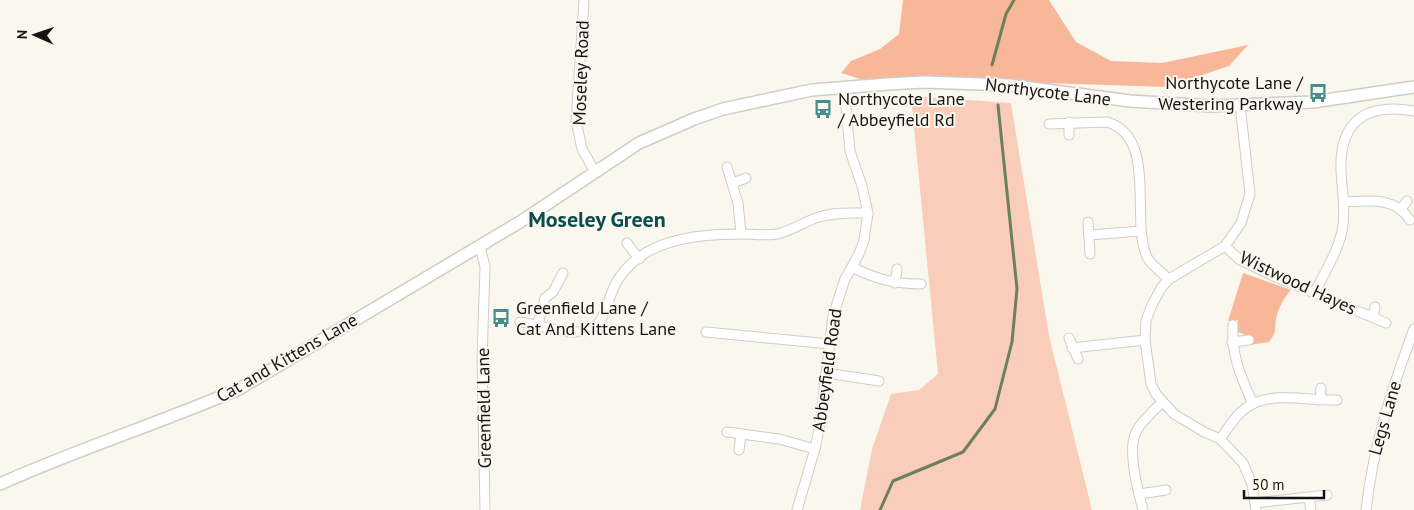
<svg xmlns="http://www.w3.org/2000/svg" width="1414" height="510" font-family="'PT Sans',sans-serif">
	<style>
		.green { fill: #facdba }
		.forest { fill: #f9b799 }
		.lines { fill: none; stroke-linecap: round; stroke-linejoin: round }
		.stream { stroke: #6b8158; stroke-width: 3 }
		.minor-casing { stroke: #d0cdc6; stroke-width: 11 }
		.tertiary-casing { stroke: #d0cdc6; stroke-width: 14 }
		.minor { stroke: #fff; stroke-width: 9 }
		.tertiary { stroke: #fff; stroke-width: 11 }
		.labels { text-anchor: middle; stroke-width: 4; stroke-linejoin: round; paint-order: stroke }
		.street-label { font-size: 18px; fill: #161513; stroke: #faf7ef }
		.poi-label { font-size: 18px; fill: #161513; stroke: #faf7ef; text-anchor: start }
		.district-label { font-size: 22px; font-weight: bold; fill: #0b4c4d; stroke: #faf7ef }
	</style>
	<rect width="100%" height="100%" fill="#faf7ef"/>
	<!-- green -->
	<polygon class="green" points="911,96 1011,103 1049,336 1092,510 860,510 872,449 891,394 919,390 938,374"/>
	<!-- forest -->
	<g class="forest">
		<polygon points="903,0 1049,0 1076,42 1111,61 1162,63 1248,45 1229,66 1166,87 1047,83 965,77 910,77 873,83 841,73 851,61 880,49 899,34"/>
		<path d="M1243 273 1291 290C1284 298 1280 305 1277 315 1273 329 1279 329 1269 342L1249 345 1248 336 1238 332V320L1228 321Z"/>
	</g>
	<g class="lines">
		<!-- stream -->
		<g class="stream">
			<polyline points="992,65 1006,14 1014,0"/>
			<polyline points="880,510 893,481 963,452 995,409 1012,342 1017,289 998,105"/>
		</g>
		<!-- minor casing -->
		<g class="minor-casing">
			<g id="minor">
				<polyline points="584,0 576,121 582,149 595,172"/>
				<polyline points="1240,105 1250,194 1241,223 1225,246 1169,279 1161,288 1151,307 1146,321 1145,340 1151,384 1156,394 1174,414 1204,432 1220,439 1243,463 1252,484 1256,510"/>
				<polyline points="1069,122 1069,135"/>
				<path d="M1049 124 1107 122C1158 137 1130 219 1147 257 1151 265 1162 273 1169 279"/>
				<polyline points="727,167 738,203 741,234"/>
				<polyline points="733,183 746,178"/>
				<path d="M1344 202C1369 201 1394 196 1410 220"/>
				<polyline points="1401,209 1407,201"/>
				<polyline points="1088,222 1090,254"/>
				<polyline points="1089,235 1141,231"/>
				<polyline points="627,243 639,259"/>
				<polyline points="480,246 485,267 482,359 485,510"/>
				<polyline points="1225,246 1240,260 1276,277 1386,323"/>
				<path d="M852 267C875 279 895 284 921 284"/>
				<polyline points="895,283 897,269"/>
				<path d="M1315 292C1325 271 1340 249 1343 225 1346 203 1340 182 1341 160 1344 115 1373 104 1414 111"/>
				<polyline points="1373,317 1375,307"/>
				<path d="M520 322C537 324 554 331 572 332 611 333 603 301 619 278 626 268 637 258 647 252 675 236 712 234 743 234 754 234 766 236 777 234 792 231 805 221 819 217 835 212 852 213 868 213"/>
				<polyline points="538,324 545,298 553,292 563,273"/>
				<path d="M1233 325C1231 355 1241 377 1253 404"/>
				<polyline points="706,332 830,344"/>
				<polyline points="1069,338 1078,359"/>
				<polyline points="1232,342 1249,340"/>
				<polyline points="1072,348 1145,340"/>
				<polyline points="826,373 879,381"/>
				<polyline points="1320,400 1321,388"/>
				<polyline points="727,432 779,439 815,449"/>
				<path d="M1220 439C1229 427 1238 411 1252 404 1277 392 1310 401 1337 400"/>
				<polyline points="739,450 741,434"/>
				<polyline points="1139,494 1166,490"/>
				<polyline points="1309,498 1311,510"/>
				<polyline points="1255,503 1327,495"/>
				<polyline points="797,510 815,449 820,424 833,316 845,279 859,254 864,240 868,213 862,186 850,151 844,87"/>
				<path d="M1143 510C1138 491 1127 450 1136 432 1142 420 1153 412 1162 402"/>
				<path d="M1366 510C1373 447 1392 388 1414 329"/>
			</g>
		</g>
		<!-- tertiary casing -->
		<g class="tertiary-casing">
			<path id="tertiary" d="M0 484C78 449 160 423 239 389L520 222 639 143 694 119 723 109 812 90 888 84 924 82 1009 85 1130 101 1211 106 1313 102 1414 87"/>
		</g>
		<!-- minor -->
		<use href="#minor" class="minor"/>
		<!-- tertiary -->
		<use href="#tertiary" class="tertiary"/>
	</g>
	<!-- icons -->
	<defs>
		<g id="bus-bare" transform="scale(1.5)"><path d="M-5-6H5V4H4V6H2V4H-2V6H-4V4H-5ZM-3.5-4V0h7V-4ZM-3.5 1.2v1.5H-2V1.2ZM2 1.2v1.5H3.5V1.2Z" fill="#458d8e" stroke="#faf7ef" stroke-width="2.5" paint-order="stroke"/></g>
	</defs>
	<g fill-rule="evenodd">
		<use href="#bus-bare" x="1318" y="93"/>
		<use href="#bus-bare" x="823" y="109"/>
		<use href="#bus-bare" x="501" y="318"/>
	</g>
	<g class="labels">
		<!-- street labels -->
		<g class="street-label">
			<text transform="translate(581 73) rotate(-88)" y="6">Moseley Road</text>
			<text transform="translate(1048 92) rotate(7)" y="6">Northycote Lane</text>
			<text transform="translate(1298 283) rotate(25)" y="6">Wistwood Hayes</text>
			<text transform="translate(287 358) rotate(-30)" y="6">Cat and Kittens Lane</text>
			<text transform="translate(827 370) rotate(-82)" y="6">Abbeyfield Road</text>
			<text transform="translate(484 408) rotate(-91)" y="6">Greenfield Lane</text>
			<text transform="translate(1385 418) rotate(-74)" y="6">Legs Lane</text>
		</g>
		<!-- poi labels -->
		<g class="poi-label">
			<text x="1303" y="89" text-anchor="end">Northycote Lane /<tspan x="1303" dy="21">Westering Parkway</tspan></text>
			<text x="838" y="105">Northycote Lane<tspan x="838" dy="21">/ Abbeyfield Rd</tspan></text>
			<text x="516" y="314">Greenfield Lane /<tspan x="516" dy="21">Cat And Kittens Lane</tspan></text>
		</g>
		<!-- district labels -->
		<g class="district-label">
			<text x="597" y="227">Moseley Green</text>
		</g>
	</g>
	<!-- north arrow -->
	<g transform="translate(35 35) rotate(272)" stroke="#faf7ef" stroke-width="4" paint-order="stroke">
	<path d="M0-4L9 19L0 12L-9 19Z" fill="#161513"/>
	<text y="-8" font-size="14" font-weight="bold" text-anchor="middle" fill="#161513">N</text>
	</g>
	<!-- scale -->
	<path d="M1244 490v8h80v-8" fill="none" stroke="#161513" stroke-width="2.5"/>
	<text x="1252" y="490" font-size="15" fill="#161513" stroke="#faf7ef" stroke-width="4" paint-order="stroke">50 m</text>
</svg>
